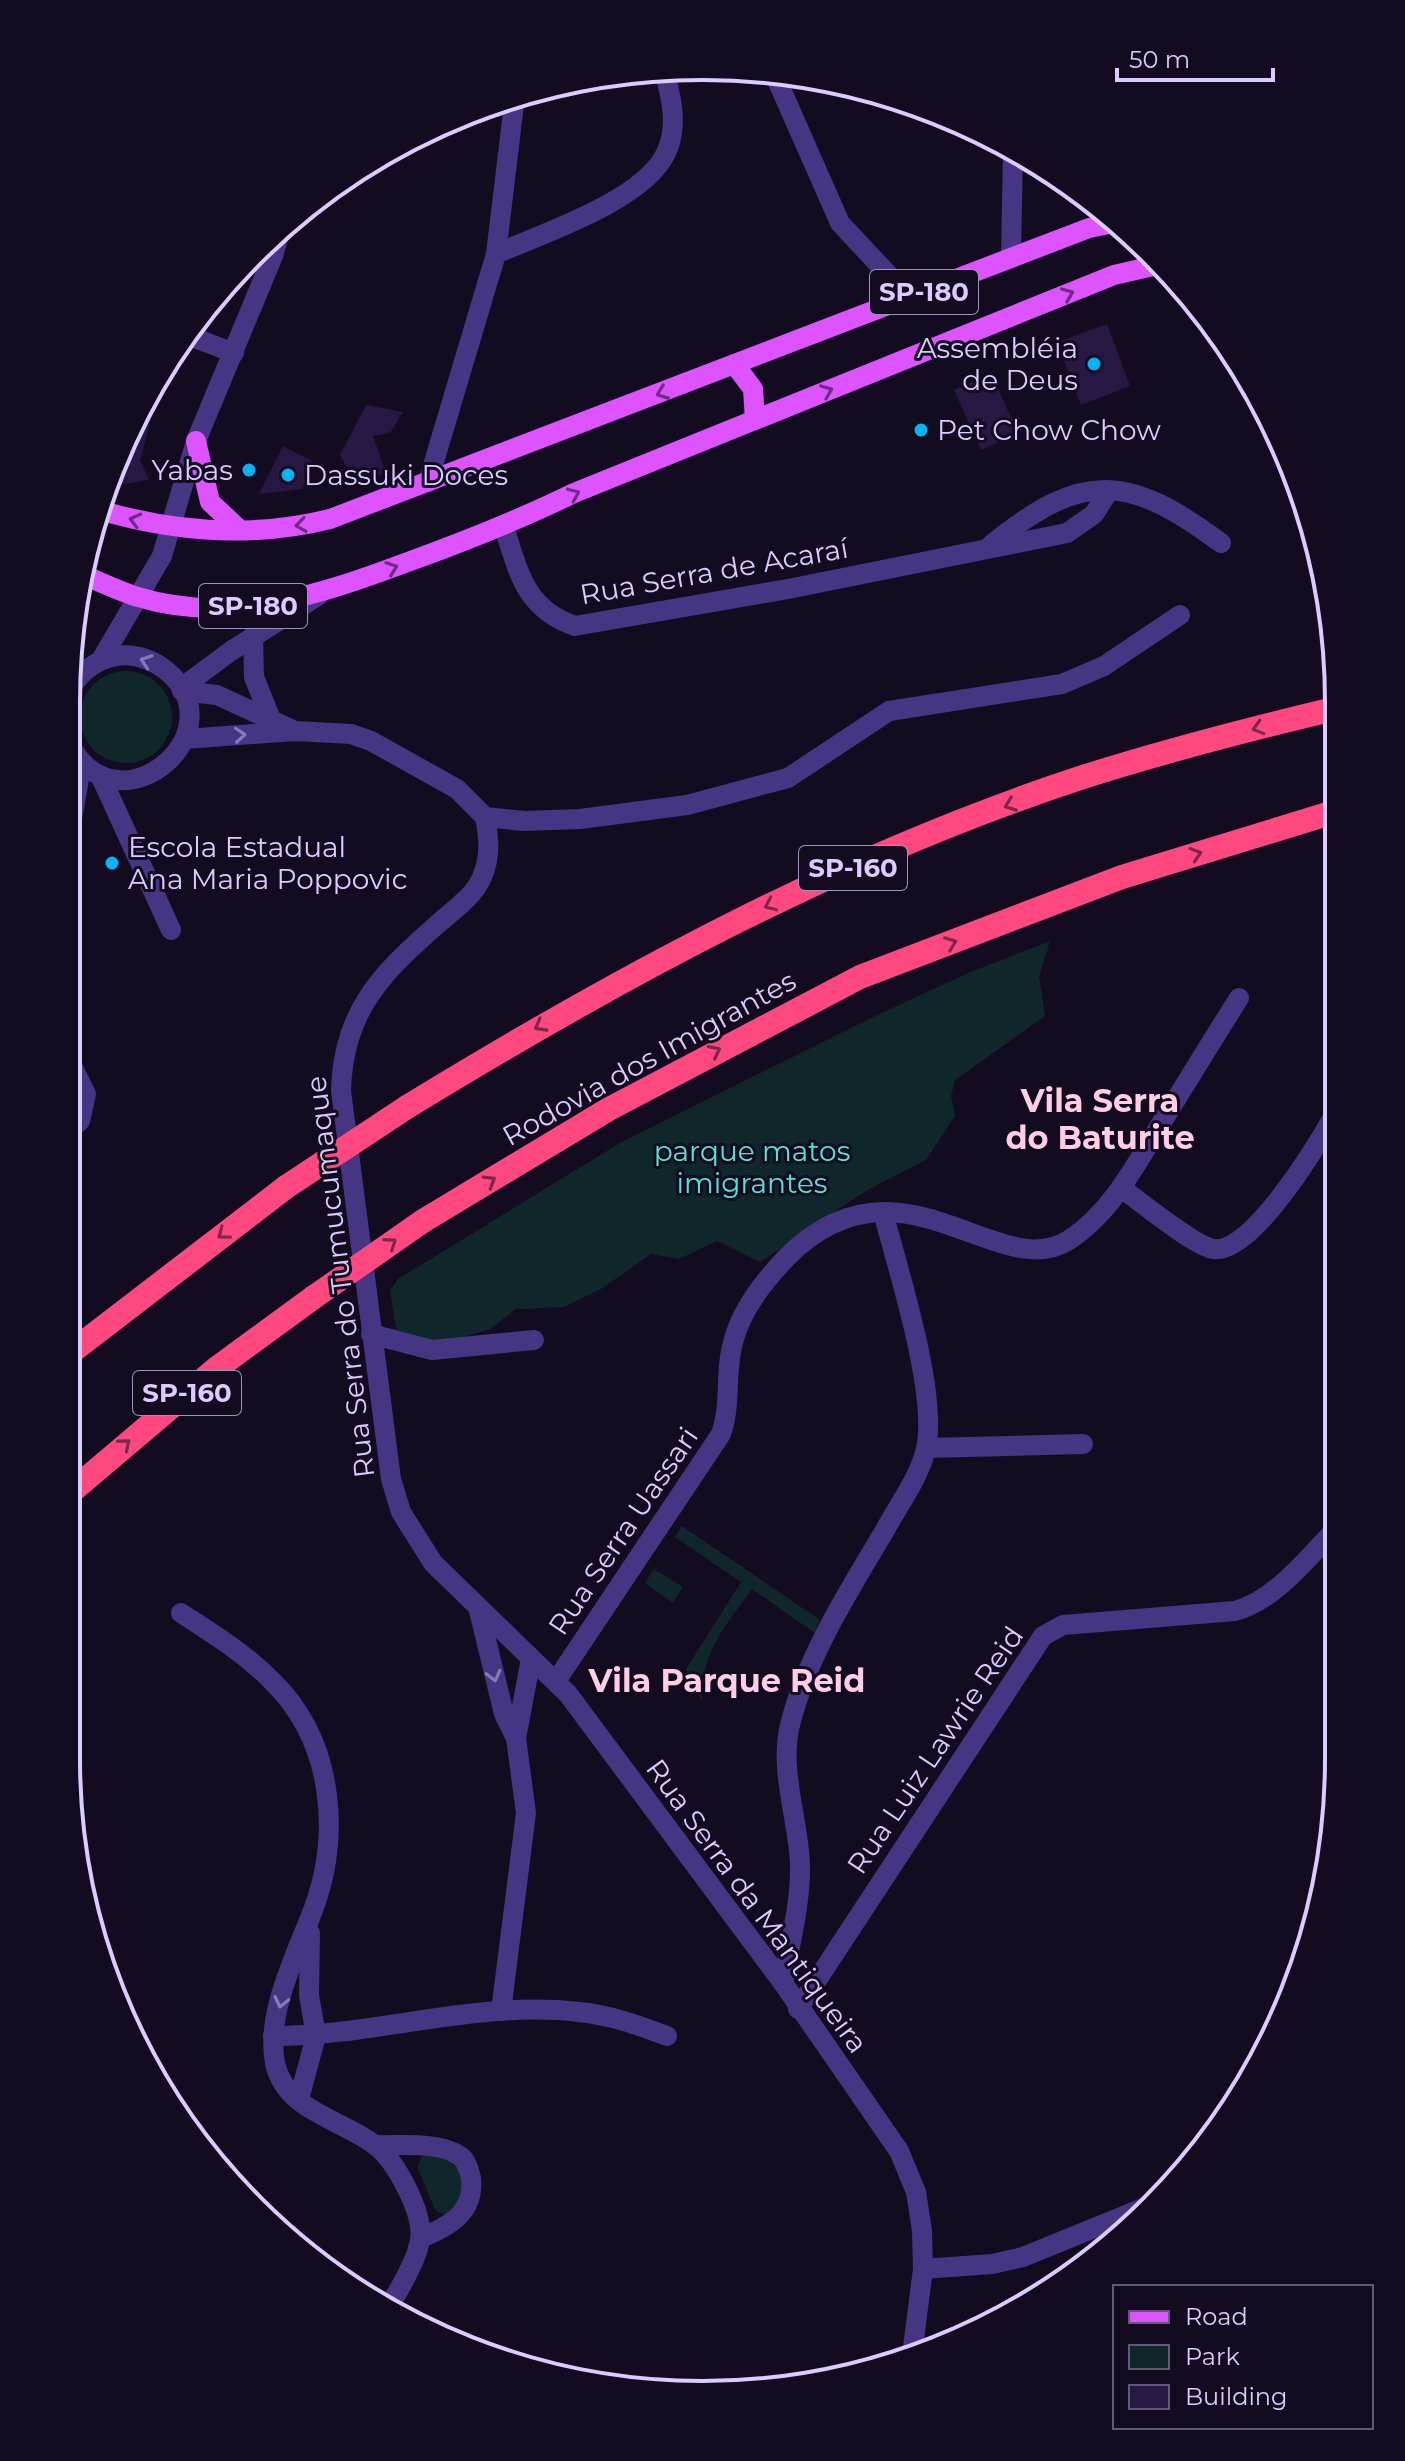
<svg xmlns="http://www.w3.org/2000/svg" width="1405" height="2461" font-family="Montserrat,sans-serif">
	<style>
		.green { fill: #0f272b }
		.building { fill: #271743 }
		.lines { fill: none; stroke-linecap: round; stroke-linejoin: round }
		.minor { stroke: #453582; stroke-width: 20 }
		.major { stroke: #dc53ff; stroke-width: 20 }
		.highway { stroke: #ff4780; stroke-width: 24 }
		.highway-bridge { stroke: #ff4780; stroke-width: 24 }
		.oneway { stroke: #6d2c85 }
		.oneway2 { stroke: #8879ba }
		.oneway3 { stroke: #7d274c }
		.poi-dot { fill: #00b5f7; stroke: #130c21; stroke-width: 3 }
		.labels { text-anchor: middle; stroke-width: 6; stroke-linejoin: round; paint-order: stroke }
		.shield { fill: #130c21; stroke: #9f92bc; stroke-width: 2 }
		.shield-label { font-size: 26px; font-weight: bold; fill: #dbccff }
		.poi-label { font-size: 28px; fill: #dbccff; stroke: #130c21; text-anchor: start }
		.street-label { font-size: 28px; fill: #dbccff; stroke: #130c21 }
		.park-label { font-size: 28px; fill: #54e3d8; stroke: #130c21 }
		.quarter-label { font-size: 32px; font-weight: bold; fill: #ffcee5; stroke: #130c21 }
		.rim { fill: none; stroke: #dbccff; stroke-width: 4 }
	</style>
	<rect width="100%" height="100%" fill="#130c21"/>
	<!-- green -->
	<g class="green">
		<circle cx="126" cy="717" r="46"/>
		<polygon points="1050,941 1039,977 1045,1016 955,1080 951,1096 955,1116 926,1160 864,1192 760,1262 717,1241 679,1259 651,1254 601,1289 564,1307 516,1309 490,1329 463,1337 425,1344 396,1329 390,1290 398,1279 620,1143 869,1019 968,973"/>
		<path d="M682 1526 820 1620 815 1633 752 1589C725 1626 700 1654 702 1701L686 1669 741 1582 675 1537Z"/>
		<polygon points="654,1569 683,1587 673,1603 645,1583"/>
		<polygon points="423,2154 456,2162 467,2182 450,2217 436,2211 417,2167"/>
	</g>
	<!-- building -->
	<g class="building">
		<polygon points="1107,324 1130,386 1081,405 1057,342"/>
		<polygon points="991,373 1018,433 981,450 954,390"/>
		<polygon points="146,398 156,401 140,460 149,480 109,486"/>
		<polygon points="366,405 403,412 390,433 373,436 386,473 356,485 340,455"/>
		<polygon points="283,446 314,462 302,489 259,494"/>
	</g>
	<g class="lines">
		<!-- minor -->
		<g class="minor">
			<polyline points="773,71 840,223 910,298"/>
			<path d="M496 254C543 233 643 201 666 153 679 126 671 95 663 67"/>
			<polyline points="1011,258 1013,148"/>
			<polyline points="187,335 234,353"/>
			<polyline points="428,482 496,254 515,96"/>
			<path d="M504 527C519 573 525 609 575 626L788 589 1067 533 1094 514 1109 491"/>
			<path d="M991 545C1083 470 1128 474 1221 543"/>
			<polyline points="253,636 254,677 270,717"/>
			<polyline points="101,660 162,556 196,441 273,256 280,231"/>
			<polyline points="181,688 231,651 319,595"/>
			<polyline points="182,691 217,695 295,731"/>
			<path d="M67 739C113 839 240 734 168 672 154 660 135 653 117 656 94 660 75 675 67 697"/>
			<polyline points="185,739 295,731 351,734 371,741 457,789 485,817 524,821 580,819 687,805 788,778 889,711 1062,684 1104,666 1180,615"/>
			<polyline points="100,775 171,930"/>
			<path d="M485 817C489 838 491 856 482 877 475 895 454 910 440 922 382 973 343 1010 341 1091L391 1479 401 1512 433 1563 568 1694 783 1983 899 2151 916 2192 922 2231 923 2269 912 2355"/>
			<polyline points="67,846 82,763"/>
			<polyline points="67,1131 80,1121 86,1094 67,1056"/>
			<path d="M1121 1188C1140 1201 1195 1247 1214 1249 1252 1254 1318 1144 1335 1114"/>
			<polyline points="371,1334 432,1350 534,1340"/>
			<polyline points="926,1448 1083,1444"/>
			<polyline points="479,1611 504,1714 516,1738 526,1813 501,2011"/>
			<path d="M181 1613C213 1634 246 1654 273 1682 335 1743 342 1840 310 1918 293 1961 266 2016 275 2063 285 2111 341 2119 375 2145 396 2161 424 2213 420 2240 416 2262 401 2287 389 2306"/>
			<path d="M556 1681 721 1434C732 1403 724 1370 734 1339 742 1309 765 1280 786 1258 900 1143 998 1286 1069 1240 1111 1213 1137 1163 1162 1122 1188 1080 1213 1039 1239 998"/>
			<polyline points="516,1738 531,1659"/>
			<polyline points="93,1924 108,1978"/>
			<path d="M783 1983C790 1943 801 1903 800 1863 798 1818 779 1770 790 1725 807 1655 849 1591 885 1530 899 1504 919 1478 926 1449 938 1393 898 1270 883 1212"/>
			<path d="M798 2009 1043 1636 1063 1625 1235 1611C1277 1599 1307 1558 1337 1528"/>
			<path d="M273 2036C375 2036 477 2000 579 2012 610 2015 638 2025 667 2036"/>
			<polyline points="299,2099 316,2036 309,1995 310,1933"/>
			<path d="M375 2145C399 2146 440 2141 460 2156 467 2161 469 2170 471 2178 475 2213 448 2227 421 2238"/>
			<polyline points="923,2269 992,2264 1023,2257 1148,2206"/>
		</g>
		<!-- major -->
		<g class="major">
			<polyline points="735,365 753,389 755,420"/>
			<polyline points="196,441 210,502 240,530"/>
			<path d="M99 510C174 532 254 538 330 519L1089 228 1114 223"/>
			<path d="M82 574C100 582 119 591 138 597 230 625 319 595 405 563 463 542 519 520 574 493L1114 275 1162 264"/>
		</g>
		<!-- highway -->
		<g class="highway">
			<path d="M407 1107C621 976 844 855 1083 777 1165 751 1250 729 1334 709"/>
			<polyline points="423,1221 609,1109 860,977 1122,877 1334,812"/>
			<polyline points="66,1356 286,1187"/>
			<polyline points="66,1496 217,1368 314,1297"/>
		</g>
		<!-- highway-bridge -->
		<g class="highway-bridge">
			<polyline points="286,1187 407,1107"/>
			<polyline points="314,1297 423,1221"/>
		</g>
	</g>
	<!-- one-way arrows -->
	<defs><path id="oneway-chevron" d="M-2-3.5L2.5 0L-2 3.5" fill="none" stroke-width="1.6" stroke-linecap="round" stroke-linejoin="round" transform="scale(2)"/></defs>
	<g class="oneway">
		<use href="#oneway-chevron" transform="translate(1068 294) rotate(-22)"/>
		<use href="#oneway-chevron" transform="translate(827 391) rotate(-22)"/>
		<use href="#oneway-chevron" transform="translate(662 393) rotate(159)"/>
		<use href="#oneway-chevron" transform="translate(574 494) rotate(-24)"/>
		<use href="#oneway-chevron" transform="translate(135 520) rotate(-165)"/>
		<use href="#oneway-chevron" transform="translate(301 525) rotate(172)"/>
		<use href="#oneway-chevron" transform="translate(392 568) rotate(-20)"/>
	</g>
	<g class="oneway2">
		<use href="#oneway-chevron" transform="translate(146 661) rotate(-161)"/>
		<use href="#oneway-chevron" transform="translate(240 735) rotate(-4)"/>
		<use href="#oneway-chevron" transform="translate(494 1676) rotate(76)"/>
		<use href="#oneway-chevron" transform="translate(281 2002) rotate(103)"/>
	</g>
	<g class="oneway3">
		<use href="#oneway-chevron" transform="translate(1258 728) rotate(164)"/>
		<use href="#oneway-chevron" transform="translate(1010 805) rotate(159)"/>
		<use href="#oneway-chevron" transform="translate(1196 854) rotate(-18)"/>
		<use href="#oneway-chevron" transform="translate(770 905) rotate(156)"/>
		<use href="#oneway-chevron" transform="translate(951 943) rotate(-21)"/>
		<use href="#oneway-chevron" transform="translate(540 1026) rotate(151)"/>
		<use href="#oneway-chevron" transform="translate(715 1051) rotate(-27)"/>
		<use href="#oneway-chevron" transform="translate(490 1181) rotate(-31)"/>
		<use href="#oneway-chevron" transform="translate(223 1234) rotate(143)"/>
		<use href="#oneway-chevron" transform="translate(391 1243) rotate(-35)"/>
		<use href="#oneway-chevron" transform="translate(125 1444) rotate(-40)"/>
	</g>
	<!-- markers -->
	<g class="poi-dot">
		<circle cx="1094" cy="364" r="8"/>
		<circle cx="921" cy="430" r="8"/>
		<circle cx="249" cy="470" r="8"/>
		<circle cx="288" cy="475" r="8"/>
		<circle cx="112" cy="863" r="8"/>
	</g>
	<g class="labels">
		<!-- shield labels -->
		<g class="shield">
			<rect x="870" y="270" width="108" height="44" rx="6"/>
			<rect x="199" y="584" width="108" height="44" rx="6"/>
			<rect x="799" y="846" width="108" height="44" rx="6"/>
			<rect x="133" y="1371" width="108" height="44" rx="6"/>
		</g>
		<g class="shield-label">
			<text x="924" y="301">SP-180</text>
			<text x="253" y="615">SP-180</text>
			<text x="853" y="877">SP-160</text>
			<text x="187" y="1402">SP-160</text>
		</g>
		<!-- poi labels -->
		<g class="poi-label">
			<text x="1078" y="358" text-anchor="end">Assembléia<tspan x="1078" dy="32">de Deus</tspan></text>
			<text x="937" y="440">Pet Chow Chow</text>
			<text x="233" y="480" text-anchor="end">Yabas</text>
			<text x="304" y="485">Dassuki Doces</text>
			<text x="128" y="857">Escola Estadual<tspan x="128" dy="32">Ana Maria Poppovic</tspan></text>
		</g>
		<!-- street labels -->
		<g class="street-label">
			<text transform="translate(714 571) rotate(-10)" y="10">Rua Serra de Acaraí</text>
			<text transform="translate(649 1058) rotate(-29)" y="10">Rodovia dos Imigrantes</text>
			<text transform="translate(340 1277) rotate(-97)" y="10">Rua Serra do Tumucumaque</text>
			<text transform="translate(623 1531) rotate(-56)" y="10">Rua Serra Uassari</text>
			<text transform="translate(935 1750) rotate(-56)" y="10">Rua Luiz Lawrie Reid</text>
			<text transform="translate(757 1906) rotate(54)" y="10">Rua Serra da Mantiqueira</text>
		</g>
		<!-- park labels -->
		<g class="park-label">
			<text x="752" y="1161">parque matos<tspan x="752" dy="32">imigrantes</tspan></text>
		</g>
		<!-- quarter labels -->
		<g class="quarter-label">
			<text x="1100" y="1112">Vila Serra<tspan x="1100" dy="37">do Baturite</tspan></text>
			<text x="727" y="1692">Vila Parque Reid</text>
		</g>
	</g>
	<!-- crop -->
	<path d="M0 0H1405V2461H0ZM702 80H703A622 622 0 0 1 1325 702V1759A622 622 0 0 1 703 2381H702A622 622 0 0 1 80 1759V702A622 622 0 0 1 702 80Z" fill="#130c21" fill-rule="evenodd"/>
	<path class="rim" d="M702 80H703A622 622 0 0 1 1325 702V1759A622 622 0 0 1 703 2381H702A622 622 0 0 1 80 1759V702A622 622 0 0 1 702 80Z"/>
	<!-- legend -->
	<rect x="1113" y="2285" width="260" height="144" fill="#130c21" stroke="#63597a" stroke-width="2"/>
	<rect x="1129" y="2311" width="40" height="12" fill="#dc53ff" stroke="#63597a" stroke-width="2"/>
	<text x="1185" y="2325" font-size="24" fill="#dbccff">Road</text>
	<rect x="1129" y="2345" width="40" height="24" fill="#0f272b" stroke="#63597a" stroke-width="2"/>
	<text x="1185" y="2365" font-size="24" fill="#dbccff">Park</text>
	<rect x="1129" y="2385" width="40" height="24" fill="#271743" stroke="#63597a" stroke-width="2"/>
	<text x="1185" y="2405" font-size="24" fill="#dbccff">Building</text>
	<!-- scale -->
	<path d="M1117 68v12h156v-12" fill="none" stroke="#dbccff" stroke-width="4"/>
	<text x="1129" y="68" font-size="24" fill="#dbccff" stroke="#130c21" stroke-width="6" paint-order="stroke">50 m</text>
</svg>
